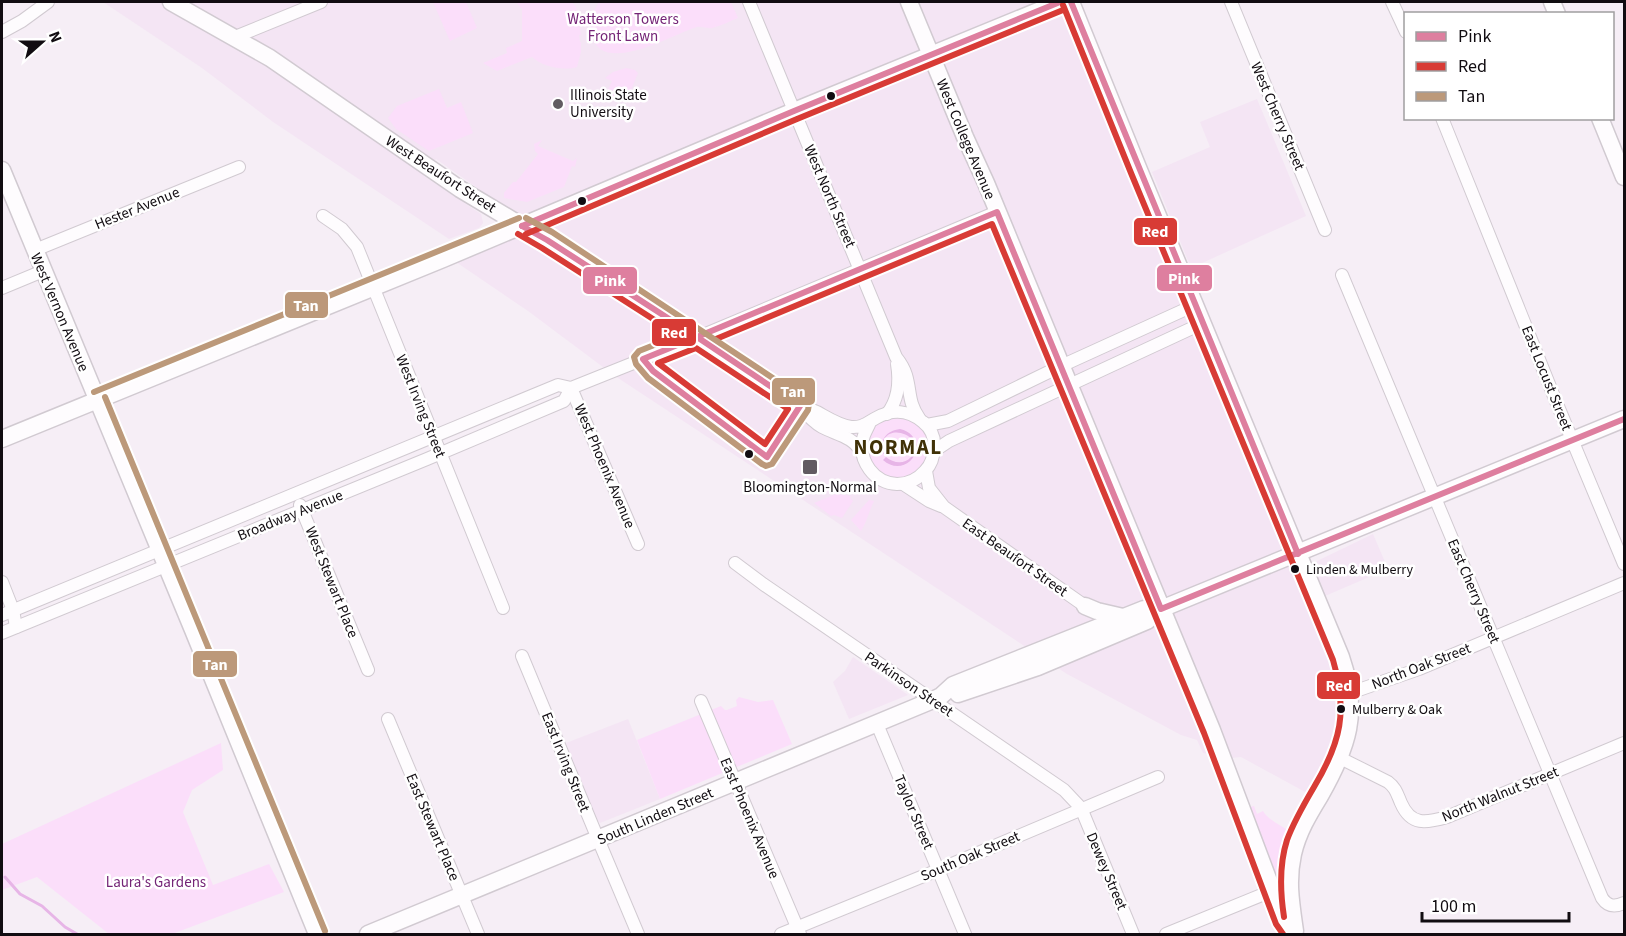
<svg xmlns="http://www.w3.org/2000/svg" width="1626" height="936" font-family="'Source Sans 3',sans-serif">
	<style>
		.built { fill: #f4e5f4 }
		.green { fill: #fbdefa }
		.water { fill: #e7b5e7 }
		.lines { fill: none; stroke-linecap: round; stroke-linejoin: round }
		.stream { stroke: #e7b5e7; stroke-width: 3 }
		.street-casing { stroke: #d1cad1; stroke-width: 14 }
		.secondary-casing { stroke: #d1cad1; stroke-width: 19 }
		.street { stroke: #fefcfe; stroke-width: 12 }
		.secondary { stroke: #fefcfe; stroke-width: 16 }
		.bus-1-casing { stroke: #fff; stroke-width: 10 }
		.bus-2-casing { stroke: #fff; stroke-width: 10 }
		.bus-3-casing { stroke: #fff; stroke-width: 10 }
		.bus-1 { stroke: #de7f9f; stroke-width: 6 }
		.bus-2 { stroke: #d83b35; stroke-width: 6 }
		.bus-3 { stroke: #bc997a; stroke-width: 6 }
		.bus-dot { fill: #110c11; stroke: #fff; stroke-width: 2 }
		.poi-dot { fill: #615b61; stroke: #fff; stroke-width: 2 }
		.labels { text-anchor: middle; stroke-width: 5; stroke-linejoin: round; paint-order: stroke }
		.bus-label { font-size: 14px; fill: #110c11; stroke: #fff; text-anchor: start }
		.park-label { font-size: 15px; fill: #742476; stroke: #fff }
		.poi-label { font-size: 15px; fill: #110c11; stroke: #fff; text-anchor: start }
		.street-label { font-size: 15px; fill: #110c11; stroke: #fff }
		.district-label { font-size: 21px; font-weight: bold; letter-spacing: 1.5px; fill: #403107; stroke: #fff }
		.line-badge { stroke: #fff; stroke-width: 2 }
		.badge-label { font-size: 16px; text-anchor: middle; font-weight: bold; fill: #fff }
	</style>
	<rect width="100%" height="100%" fill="#f6eef6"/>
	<!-- built -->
	<g class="built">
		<polygon points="103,2 1070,2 1062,5 1279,540 1295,572 1340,681 1339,719 1326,761 1307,793 1241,757 1231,758 1203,753 1197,740 1181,735 1067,674 615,376 528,311 453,260 536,229 436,159 424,176 481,214 483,223 479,228 449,239 273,122 202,68"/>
		<polygon points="1257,99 1306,216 1191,268 1152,172 1210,147 1200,122"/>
		<polygon points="1373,534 1388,569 1325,596 1315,574 1317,561"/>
		<polygon points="853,657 908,695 849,719 833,682 845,671"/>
		<polygon points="628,719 660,799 600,823 597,820 566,743"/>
	</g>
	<!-- green -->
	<g class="green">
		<polygon points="433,2 466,2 477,28 450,41"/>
		<path d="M516 2H572L576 7 581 35H579L580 42H581V52L577 67C563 71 543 67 532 57L497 71 483 63 507 53 506 48 522 41V9Z"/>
		<path d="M599 2H731L738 18C730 21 721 26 712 28 706 29 700 25 694 28 672 35 602 76 592 36 588 23 592 13 599 2Z"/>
		<polygon points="626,68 635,70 638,73 626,102 606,94 612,81 605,78 613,72"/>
		<polygon points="439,89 447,108 461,102 473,133 429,151 396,129 388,118 397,106"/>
		<polygon points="542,140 538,146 573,161 577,158 575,167 572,166 564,187 527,202 504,198 504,193 513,182 516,182 538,154 535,151 534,144"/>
		<circle cx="898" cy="447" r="31"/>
		<polygon points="836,494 851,496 850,498 853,501 842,518 834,515 831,516 814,503"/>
		<path d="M869 500 874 501C869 511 867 522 861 531L851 520Z"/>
		<polygon points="739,697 758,702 773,700 792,744 660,799 637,740 721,706 725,710 727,710 737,706 736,700"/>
		<polygon points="221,743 223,770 192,790 183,812 213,885 269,864 284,892 172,934 109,934 37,877 2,890 2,844"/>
		<path d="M1254 806 1257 814 1263 811C1269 821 1282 826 1293 833L1283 876 1279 884 1265 854 1250 807Z"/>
	</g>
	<!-- water -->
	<path class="water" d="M900 429C910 431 916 438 917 448 914 465 896 472 883 460L886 457C893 463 904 465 911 457 930 434 875 417 884 454H883C879 440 886 431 900 429Z"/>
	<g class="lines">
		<!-- stream -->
		<polyline class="stream" points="5,877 20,894 42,906 65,927 77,934"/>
		<!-- street casing -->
		<g class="street-casing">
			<g id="street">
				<path d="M749 2 896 357C900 362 904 368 906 375 911 392 908 402 919 418"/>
				<polyline points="1231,2 1325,230"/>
				<polyline points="1392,2 1406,32"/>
				<polyline points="2,32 22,21 48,2"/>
				<polyline points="235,37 321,2"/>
				<polyline points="1442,118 1555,399 1624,564"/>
				<polyline points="323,216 342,229 357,247 503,608"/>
				<path d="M522 226 547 240 800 406C806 408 812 410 817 412 828 418 838 425 851 427 862 428 867 423 876 418 892 409 909 410 923 422 930 427 935 437 934 446 934 456 932 464 925 471 918 479 908 484 897 484 874 483 858 461 863 439 864 433 868 428 870 422"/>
				<polyline points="35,250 239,167"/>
				<path d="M1342 275 1602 898C1608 907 1615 907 1624 903"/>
				<polyline points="2,288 43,271"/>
				<polyline points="571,388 638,544"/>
				<path d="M800 407C807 415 813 422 822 427 837 435 853 436 862 453"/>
				<path d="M887 414C899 399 900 382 897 364"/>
				<polyline points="927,425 948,421 1061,366 1195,305"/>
				<polyline points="934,451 949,441 1203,323"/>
				<polyline points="926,471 929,488 944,507 1085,606"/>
				<polyline points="903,484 929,501 941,506"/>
				<polyline points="300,505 368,670"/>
				<polyline points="735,563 763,584 1064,790 1081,808 1133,934"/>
				<polyline points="2,582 13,610 16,627"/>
				<polyline points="2,615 558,385 571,388 696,338 997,212"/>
				<polyline points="2,633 427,459 564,401 571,388"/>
				<polyline points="522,656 598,839 638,934"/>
				<polyline points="1350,693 1419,669 1624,583"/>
				<polyline points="701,701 800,934"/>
				<polyline points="388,719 478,934"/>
				<polyline points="877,724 965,934"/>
				<path d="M1340 758 1388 782C1396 788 1397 794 1401 803 1411 826 1426 823 1447 817L1624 743"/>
				<polyline points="781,934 926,875 1158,777"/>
				<polyline points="1166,934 1279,888"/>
			</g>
		</g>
		<!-- secondary casing -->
		<g class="secondary-casing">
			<g id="secondary">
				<polyline points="171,2 270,58 460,189 522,226"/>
				<polyline points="909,2 965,137 986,183 1212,730 1284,921 1294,934"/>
				<path d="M1071 2 1139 170 1341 657C1360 712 1348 747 1320 796 1309 814 1298 832 1293 854 1287 881 1291 903 1295 931"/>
				<polyline points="1552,2 1557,14"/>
				<polyline points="1600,118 1624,177"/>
				<polyline points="2,170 193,630 317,934"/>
				<polyline points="2,439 443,259 794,111 1060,2"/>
				<polyline points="1085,606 1097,611 1123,617"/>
				<polyline points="958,694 1038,667 1147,621 1161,609 1624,419"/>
				<polyline points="368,934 933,700 941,696 953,685 1144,609 1161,609"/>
			</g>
		</g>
		<!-- street -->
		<use href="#street" class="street"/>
		<!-- secondary -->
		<use href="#secondary" class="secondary"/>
		<!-- bus-1 casing -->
		<g class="bus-1-casing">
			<g id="bus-1">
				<polyline points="1071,2 1298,554"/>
				<polyline points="522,226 547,240 697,337"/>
				<polyline points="522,226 794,111 1060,2"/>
				<polygon points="697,337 800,406 767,457 653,371 643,359"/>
				<polyline points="697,337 997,212 1161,609 1624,419"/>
			</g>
		</g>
		<!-- bus-2 casing -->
		<g class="bus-2-casing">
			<g id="bus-2">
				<path d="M1063 5 1131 173 1333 660C1348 711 1341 742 1314 787 1304 804 1294 821 1287 840 1279 865 1280 891 1284 917"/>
				<polyline points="518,234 542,248 678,335"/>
				<polyline points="526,234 797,119 1063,10"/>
				<polyline points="716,339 992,224 1204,733 1276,924 1283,934"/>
				<polygon points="696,348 788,409 765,444 658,363"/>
			</g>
		</g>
		<!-- bus-3 casing -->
		<g class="bus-3-casing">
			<g id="bus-3">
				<polyline points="526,218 552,232 806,400 809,404 808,410 772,464 766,466 762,464 648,378 636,364 634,357 639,351 677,336"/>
				<polyline points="94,392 519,218"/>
				<polyline points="105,397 325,931"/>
			</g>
		</g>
		<!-- bus-1 -->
		<use href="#bus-1" class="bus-1"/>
		<!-- bus-2 -->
		<use href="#bus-2" class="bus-2"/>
		<!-- bus-3 -->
		<use href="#bus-3" class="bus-3"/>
	</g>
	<!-- markers -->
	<g class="bus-dot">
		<circle cx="831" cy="96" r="5"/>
		<circle cx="582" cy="201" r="5"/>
		<circle cx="749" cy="454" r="5"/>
		<circle cx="1295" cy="569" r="5"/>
		<circle cx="1341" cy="709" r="5"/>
	</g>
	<g class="poi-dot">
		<circle cx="558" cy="104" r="6"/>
		<rect x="802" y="459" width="16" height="16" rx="3"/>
	</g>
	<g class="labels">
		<!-- bus labels -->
		<g class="bus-label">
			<text x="1306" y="574">Linden &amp; Mulberry</text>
			<text x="1352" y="714">Mulberry &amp; Oak</text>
		</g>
		<!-- park labels -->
		<g class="park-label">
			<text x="623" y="24">Watterson Towers<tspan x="623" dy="17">Front Lawn</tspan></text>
			<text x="156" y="887">Laura's Gardens</text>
		</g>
		<!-- poi labels -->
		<g class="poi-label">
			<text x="570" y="100">Illinois State<tspan x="570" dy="17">University</tspan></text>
			<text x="810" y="492" text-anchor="middle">Bloomington-Normal</text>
		</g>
		<!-- street labels -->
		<g class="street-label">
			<text transform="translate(1278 116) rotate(67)" y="5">West Cherry Street</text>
			<text transform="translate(966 139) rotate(67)" y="5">West College Avenue</text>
			<text transform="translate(441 174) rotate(33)" y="5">West Beaufort Street</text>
			<text transform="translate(830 196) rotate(67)" y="5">West North Street</text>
			<text transform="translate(137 208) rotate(-22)" y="5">Hester Avenue</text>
			<text transform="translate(60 312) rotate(67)" y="5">West Vernon Avenue</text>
			<text transform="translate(1547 378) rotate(68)" y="5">East Locust Street</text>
			<text transform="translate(421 406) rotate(68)" y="5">West Irving Street</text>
			<text transform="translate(605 466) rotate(67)" y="5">West Phoenix Avenue</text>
			<text transform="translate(290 515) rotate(-22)" y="5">Broadway Avenue</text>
			<text transform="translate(1015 557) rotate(35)" y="5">East Beaufort Street</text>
			<text transform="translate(332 582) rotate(68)" y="5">West Stewart Place</text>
			<text transform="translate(1474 591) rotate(67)" y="5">East Cherry Street</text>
			<text transform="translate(1421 666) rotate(-21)" y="5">North Oak Street</text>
			<text transform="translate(909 684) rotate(34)" y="5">Parkinson Street</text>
			<text transform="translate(566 762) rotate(68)" y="5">East Irving Street</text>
			<text transform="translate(1500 794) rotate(-22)" y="5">North Walnut Street</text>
			<text transform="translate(914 812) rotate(67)" y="5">Taylor Street</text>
			<text transform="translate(655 816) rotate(-23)" y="5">South Linden Street</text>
			<text transform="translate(750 818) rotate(67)" y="5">East Phoenix Avenue</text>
			<text transform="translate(433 827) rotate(67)" y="5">East Stewart Place</text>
			<text transform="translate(970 856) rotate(-23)" y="5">South Oak Street</text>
			<text transform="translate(1107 871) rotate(67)" y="5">Dewey Street</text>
		</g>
		<!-- district labels -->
		<g class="district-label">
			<text x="898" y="454">NORMAL</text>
		</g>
	</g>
	<g class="line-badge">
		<rect x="1133" y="217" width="45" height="29" rx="6" fill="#d83b35"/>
		<rect x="1156" y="264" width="57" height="28" rx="6" fill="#de7f9f"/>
		<rect x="582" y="266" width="56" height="29" rx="6" fill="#de7f9f"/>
		<rect x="284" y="291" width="45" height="28" rx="6" fill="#bc997a"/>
		<rect x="651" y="318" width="46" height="29" rx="6" fill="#d83b35"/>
		<rect x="771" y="377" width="45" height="29" rx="6" fill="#bc997a"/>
		<rect x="192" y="650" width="46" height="28" rx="6" fill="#bc997a"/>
		<rect x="1316" y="671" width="45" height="29" rx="6" fill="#d83b35"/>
	</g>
	<g class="badge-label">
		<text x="1155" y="237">Red</text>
		<text x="1184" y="284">Pink</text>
		<text x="610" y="286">Pink</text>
		<text x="306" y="311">Tan</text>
		<text x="674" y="338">Red</text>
		<text x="793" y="397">Tan</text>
		<text x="215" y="670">Tan</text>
		<text x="1339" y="691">Red</text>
	</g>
	<!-- border -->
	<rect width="1626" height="936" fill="none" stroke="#110c11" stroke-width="6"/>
	<!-- legend -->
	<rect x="1404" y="12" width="210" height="108" fill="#ffffff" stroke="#a09ea0" stroke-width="1.5"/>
	<rect x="1416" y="32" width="30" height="9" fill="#de7f9f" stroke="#a09ea0" stroke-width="1.5"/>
	<text x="1458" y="42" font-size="18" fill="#110c11">Pink</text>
	<rect x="1416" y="62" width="30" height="9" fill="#d83b35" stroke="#a09ea0" stroke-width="1.5"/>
	<text x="1458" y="72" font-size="18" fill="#110c11">Red</text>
	<rect x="1416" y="92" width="30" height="9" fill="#bc997a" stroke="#a09ea0" stroke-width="1.5"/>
	<text x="1458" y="102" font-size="18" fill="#110c11">Tan</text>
	<!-- north arrow -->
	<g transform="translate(42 42) rotate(69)" stroke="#ffffff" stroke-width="4.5" paint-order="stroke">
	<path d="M0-4.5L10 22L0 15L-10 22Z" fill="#110c11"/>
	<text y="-9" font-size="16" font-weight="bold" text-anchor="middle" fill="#110c11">N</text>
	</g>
	<!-- scale -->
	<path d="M1422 912v9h147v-9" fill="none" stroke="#110c11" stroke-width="3"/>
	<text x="1431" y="912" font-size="18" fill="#110c11" stroke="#ffffff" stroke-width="4.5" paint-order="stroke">100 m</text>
</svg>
